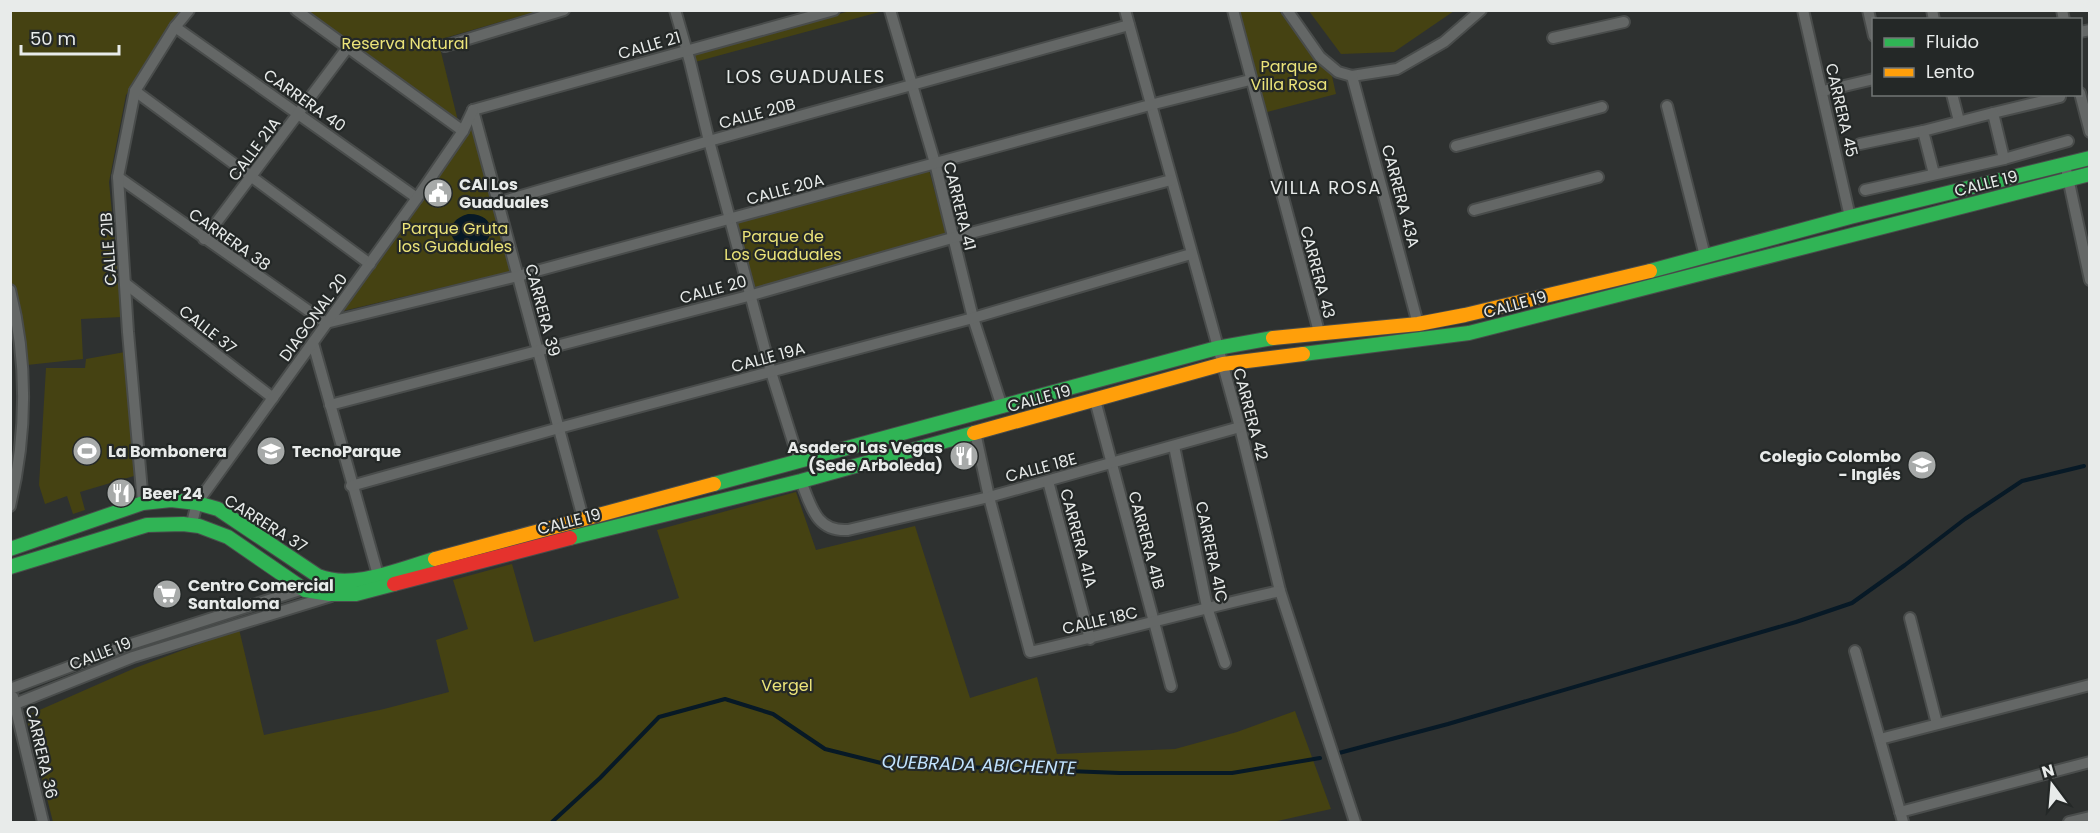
<svg xmlns="http://www.w3.org/2000/svg" width="2100" height="833" font-family="Poppins,sans-serif">
	<style>
		.green { fill: #454212 }
		.water { fill: #071926 }
		.lines { fill: none; stroke-linecap: round; stroke-linejoin: round }
		.stream { stroke: #071926; stroke-width: 4 }
		.street-casing { stroke: #494c4b; stroke-width: 14 }
		.fast-casing { stroke: #494c4b; stroke-width: 16 }
		.slow-casing { stroke: #494c4b; stroke-width: 16 }
		.jam-casing { stroke: #494c4b; stroke-width: 16 }
		.street { stroke: #646766; stroke-width: 10 }
		.fast { stroke: #30b455; stroke-width: 14 }
		.slow { stroke: #ff9f0a; stroke-width: 14 }
		.jam { stroke: #e5322d; stroke-width: 14 }
		.labels { text-anchor: middle; stroke-width: 4.5; stroke-linejoin: round; paint-order: stroke }
		.park-label { font-size: 16px; fill: #ebe379; stroke: #242827 }
		.street-label { font-size: 16px; fill: #e8ebea; stroke: #242827 }
		.poi-label { font-size: 16px; font-weight: bold; fill: #e8ebea; stroke: #242827; text-anchor: start }
		.neighbourhood-label { font-size: 18px; letter-spacing: 1.5px; fill: #e8ebea; stroke: #242827 }
		.water-label { font-size: 18px; font-style: italic; fill: #c1e3fe; stroke: #242827 }
	</style>
	<rect width="100%" height="100%" fill="#2e3130"/>
	<!-- green -->
	<g class="green">
		<polygon points="10,11 185,11 126,95 109,182 122,317 81,319 83,359 27,365 10,279"/>
		<polygon points="306,11 538,11 438,40 459,125"/>
		<polygon points="850,11 883,11 695,62 694,53"/>
		<polygon points="1239,11 1279,11 1305,45 1332,76 1336,94 1267,112"/>
		<polygon points="1309,11 1454,11 1394,52 1341,54"/>
		<polygon points="472,126 512,271 343,311 412,216"/>
		<polygon points="929,170 947,237 754,293 734,219"/>
		<polygon points="125,352 134,476 80,492 85,510 73,514 67,496 45,504 39,485 46,368 85,368 86,359"/>
		<polygon points="796,492 816,550 915,526 970,698 1037,677 1057,754 1175,749 1237,732 1295,711 1331,809 1273,822 53,822 26,716 135,668 239,629 264,735 384,709 449,692 436,640 468,629 453,580 512,564 534,642 679,598 657,530"/>
	</g>
	<!-- water -->
	<path class="water" d="M468 214C497 213 498 242 472 250 448 246 442 221 468 214Z"/>
	<g class="lines">
		<!-- stream -->
		<g class="stream">
			<polyline points="1339,753 1448,724 1796,622 1852,603 1905,565 1965,519 2022,481 2084,466"/>
			<polyline points="552,822 600,778 659,717 725,699 773,714 825,749 885,764 1120,773 1232,773 1320,758"/>
		</g>
		<!-- street casing -->
		<g class="street-casing">
			<g id="street">
				<polyline points="296,10 463,131"/>
				<polyline points="675,10 690,62 709,141 771,372 799,461"/>
				<polyline points="890,10 935,163 973,318 1002,407"/>
				<polyline points="1125,10 1240,427 1280,591 1355,822"/>
				<polyline points="1233,10 1319,332"/>
				<polyline points="1287,10 1320,57 1338,72 1352,76 1397,69 1444,42 1481,10"/>
				<polyline points="1803,10 1850,217"/>
				<polyline points="1868,10 1874,36"/>
				<polyline points="1932,10 1934,20"/>
				<polyline points="2062,10 2064,20"/>
				<polyline points="175,27 417,198"/>
				<polyline points="2080,32 2090,30"/>
				<polyline points="1553,38 1624,22"/>
				<polyline points="445,46 564,10"/>
				<polyline points="1352,76 1418,324"/>
				<polyline points="135,91 370,264"/>
				<polyline points="1823,91 1874,79"/>
				<polyline points="2080,93 2090,132"/>
				<polyline points="1952,94 1959,121"/>
				<polyline points="1667,106 1705,256"/>
				<polyline points="473,110 583,518"/>
				<polyline points="473,110 834,10"/>
				<polyline points="1993,113 2060,97"/>
				<polyline points="1860,144 1923,131"/>
				<polyline points="1456,146 1602,107"/>
				<polyline points="2004,159 2068,141"/>
				<polyline points="2067,173 2090,280"/>
				<polyline points="118,177 326,323 518,276 1150,105 1250,80"/>
				<polyline points="1865,190 2004,159 1993,113 1923,131 1934,174"/>
				<polyline points="497,203 709,141 1129,25"/>
				<polyline points="1474,210 1598,177"/>
				<polyline points="204,239 348,47"/>
				<polyline points="126,284 273,398"/>
				<path d="M10 290C28 362 27 434 10 506"/>
				<polyline points="313,343 378,575"/>
				<polyline points="1095,400 1171,686"/>
				<polyline points="330,405 752,295 952,238 1171,180"/>
				<path d="M975 432 989 497 1030 652C1114 633 1197 609 1280 591"/>
				<polyline points="1174,446 1207,607 1225,663"/>
				<path d="M801 481C811 506 816 532 848 530L989 497 1240 427"/>
				<polyline points="1048,481 1090,639"/>
				<polyline points="351,486 559,428 973,318 1191,254"/>
				<polyline points="143,503 128,332 118,177 135,91 175,27 189,10"/>
				<polyline points="192,523 197,503 417,198 463,131 473,110"/>
				<polyline points="1910,618 1937,724"/>
				<polyline points="1855,651 1903,822"/>
				<polyline points="10,689 125,646 303,589"/>
				<polyline points="13,697 43,822"/>
				<polyline points="10,706 133,657 331,596"/>
				<polyline points="1880,739 2090,685"/>
				<polyline points="1900,812 2090,762"/>
				<polyline points="2069,822 2090,817"/>
			</g>
		</g>
		<!-- fast casing -->
		<g class="fast-casing">
			<g id="fast">
				<polyline points="1650,271 1850,217 2090,158"/>
				<polyline points="1303,354 1469,333 2090,174"/>
				<polyline points="714,484 1217,348 1273,338"/>
				<polyline points="570,538 801,481 974,433"/>
				<path d="M10 549 143 503 171 500 197 503 218 509 318 576C353 590 400 569 435 559"/>
				<polyline points="10,567 147,525 183,524 199,526 228,537 305,590 330,594 356,594 394,584"/>
			</g>
		</g>
		<!-- slow casing -->
		<g class="slow-casing">
			<g id="slow">
				<polyline points="1273,338 1418,324 1465,315 1650,271"/>
				<polyline points="974,433 1223,364 1303,354"/>
				<polyline points="435,559 714,484"/>
			</g>
		</g>
		<!-- jam casing -->
		<g class="jam-casing">
			<polyline id="jam" points="394,584 570,538"/>
		</g>
		<!-- street -->
		<use href="#street" class="street"/>
		<!-- fast -->
		<use href="#fast" class="fast"/>
		<!-- slow -->
		<use href="#slow" class="slow"/>
		<!-- jam -->
		<use href="#jam" class="jam"/>
	</g>
	<!-- icons -->
	<defs>
		<g id="civic-disc" transform="scale(1.5)"><circle r="9.5" fill="#a7aaa9" stroke="#242827"/><path d="M-.6-6.5H3V-4.5H.6V-3L4-1V1h2V6H-6V1h2V-1L-.6-3ZM-1.2 2.5V6h2.4V2.5Z" fill="#fff"/></g>
		<g id="stadium-disc" transform="scale(1.5)"><circle r="9.5" fill="#a7aaa9" stroke="#242827"/><path d="M0-5a6.5 5 0 1 0 0 10a6.5 5 0 1 0 0-10ZM-3.5-1.8h7v3.6h-7Z" fill="#fff"/></g>
		<g id="university-disc" transform="scale(1.5)"><circle r="9.5" fill="#a7aaa9" stroke="#242827"/><path d="M0-5L7-2L0 1L-7-2ZM-4 1L0 2.5L4 1V4Q0 6-4 4Z" fill="#fff"/></g>
		<g id="restaurant-disc" transform="scale(1.5)"><circle r="9.5" fill="#a7aaa9" stroke="#242827"/><path d="M-5-6h1v4h1v-4h1v4h1v-4h1v5L-1.5 .5V6h-2V.5L-5-1ZM5-6V6H3V1.5H1.5Q1.5-4 5-6Z" fill="#fff"/></g>
		<g id="supermarket-disc" transform="scale(1.5)"><circle r="9.5" fill="#a7aaa9" stroke="#242827"/><path d="M-6-5.5h2.5l.6 2H6L4.5 2H-2.5L-4.4-4H-6ZM-1.5 3.2a1.3 1.3 0 1 0 .1 0ZM3 3.2a1.3 1.3 0 1 0 .1 0Z" fill="#fff"/></g>
	</defs>
	<g fill-rule="evenodd">
		<use href="#civic-disc" x="438" y="193"/>
		<use href="#stadium-disc" x="87" y="451"/>
		<use href="#university-disc" x="271" y="451"/>
		<use href="#restaurant-disc" x="964" y="456"/>
		<use href="#university-disc" x="1922" y="465"/>
		<use href="#restaurant-disc" x="121" y="493"/>
		<use href="#supermarket-disc" x="167" y="594"/>
	</g>
	<g class="labels">
		<!-- park labels -->
		<g class="park-label">
			<text x="405" y="49">Reserva Natural</text>
			<text x="1289" y="72">Parque<tspan x="1289" dy="18">Villa Rosa</tspan></text>
			<text x="455" y="234">Parque Gruta<tspan x="455" dy="18">los Guaduales</tspan></text>
			<text x="783" y="242">Parque de<tspan x="783" dy="18">Los Guaduales</tspan></text>
			<text x="787" y="691">Vergel</text>
		</g>
		<!-- street labels -->
		<g class="street-label">
			<text transform="translate(649 45) rotate(-16)" y="6">CALLE 21</text>
			<text transform="translate(305 100) rotate(35)" y="6">CARRERA 40</text>
			<text transform="translate(1842 110) rotate(77)" y="6">CARRERA 45</text>
			<text transform="translate(757 113) rotate(-15)" y="6">CALLE 20B</text>
			<text transform="translate(254 149) rotate(-53)" y="6">CALLE 21A</text>
			<text transform="translate(1986 183) rotate(-14)" y="6">CALLE 19</text>
			<text transform="translate(785 189) rotate(-15)" y="6">CALLE 20A</text>
			<text transform="translate(1401 196) rotate(75)" y="6">CARRERA 43A</text>
			<text transform="translate(960 206) rotate(76)" y="6">CARRERA 41</text>
			<text transform="translate(230 239) rotate(35)" y="6">CARRERA 38</text>
			<text transform="translate(108 249) rotate(-94)" y="6">CALLE 21B</text>
			<text transform="translate(1318 272) rotate(75)" y="6">CARRERA 43</text>
			<text transform="translate(713 289) rotate(-15)" y="6">CALLE 20</text>
			<text transform="translate(1515 304) rotate(-15)" y="6">CALLE 19</text>
			<text transform="translate(543 310) rotate(75)" y="6">CARRERA 39</text>
			<text transform="translate(313 317) rotate(-54)" y="6">DIAGONAL 20</text>
			<text transform="translate(208 329) rotate(38)" y="6">CALLE 37</text>
			<text transform="translate(768 357) rotate(-15)" y="6">CALLE 19A</text>
			<text transform="translate(1039 398) rotate(-15)" y="6">CALLE 19</text>
			<text transform="translate(1251 414) rotate(75)" y="6">CARRERA 42</text>
			<text transform="translate(1041 467) rotate(-15)" y="6">CALLE 18E</text>
			<text transform="translate(569 521) rotate(-14)" y="6">CALLE 19</text>
			<text transform="translate(266 523) rotate(32)" y="6">CARRERA 37</text>
			<text transform="translate(1079 538) rotate(75)" y="6">CARRERA 41A</text>
			<text transform="translate(1147 540) rotate(75)" y="6">CARRERA 41B</text>
			<text transform="translate(1212 552) rotate(78)" y="6">CARRERA 41C</text>
			<text transform="translate(1100 620) rotate(-13)" y="6">CALLE 18C</text>
			<text transform="translate(100 653) rotate(-21)" y="6">CALLE 19</text>
			<text transform="translate(42 752) rotate(77)" y="6">CARRERA 36</text>
		</g>
		<!-- poi labels -->
		<g class="poi-label">
			<text x="459" y="190">CAI Los<tspan x="459" dy="18">Guaduales</tspan></text>
			<text x="943" y="453" text-anchor="end">Asadero Las Vegas<tspan x="943" dy="18">(Sede Arboleda)</tspan></text>
			<text x="108" y="457">La Bombonera</text>
			<text x="292" y="457">TecnoParque</text>
			<text x="1901" y="462" text-anchor="end">Colegio Colombo<tspan x="1901" dy="18">- Inglés</tspan></text>
			<text x="142" y="499">Beer 24</text>
			<text x="188" y="591">Centro Comercial<tspan x="188" dy="18">Santaloma</tspan></text>
		</g>
		<!-- neighbourhood labels -->
		<g class="neighbourhood-label">
			<text x="806" y="83">LOS GUADUALES</text>
			<text x="1326" y="194">VILLA ROSA</text>
		</g>
		<!-- water labels -->
		<g class="water-label">
			<text transform="translate(979 765) rotate(2)" y="6">QUEBRADA ABICHENTE</text>
		</g>
	</g>
	<!-- border -->
	<rect width="2100" height="833" fill="none" stroke="#e8ebea" stroke-width="24"/>
	<!-- legend -->
	<rect x="1872" y="18" width="210" height="78" fill="#242827" stroke="#727675" stroke-width="1.5"/>
	<rect x="1884" y="38" width="30" height="9" fill="#30b455" stroke="#727675" stroke-width="1.5"/>
	<text x="1926" y="48" font-size="18" fill="#e8ebea">Fluido</text>
	<rect x="1884" y="68" width="30" height="9" fill="#ff9f0a" stroke="#727675" stroke-width="1.5"/>
	<text x="1926" y="78" font-size="18" fill="#e8ebea">Lento</text>
	<!-- north arrow -->
	<g transform="translate(2052 785) rotate(344)" stroke="#242827" stroke-width="4.5" paint-order="stroke">
	<path d="M0-4.5L10 22L0 15L-10 22Z" fill="#e8ebea"/>
	<text y="-9" font-size="16" font-weight="bold" text-anchor="middle" fill="#e8ebea">N</text>
	</g>
	<!-- scale -->
	<path d="M21 45v9h98v-9" fill="none" stroke="#e8ebea" stroke-width="3"/>
	<text x="30" y="45" font-size="18" fill="#e8ebea" stroke="#242827" stroke-width="4.5" paint-order="stroke">50 m</text>
</svg>
